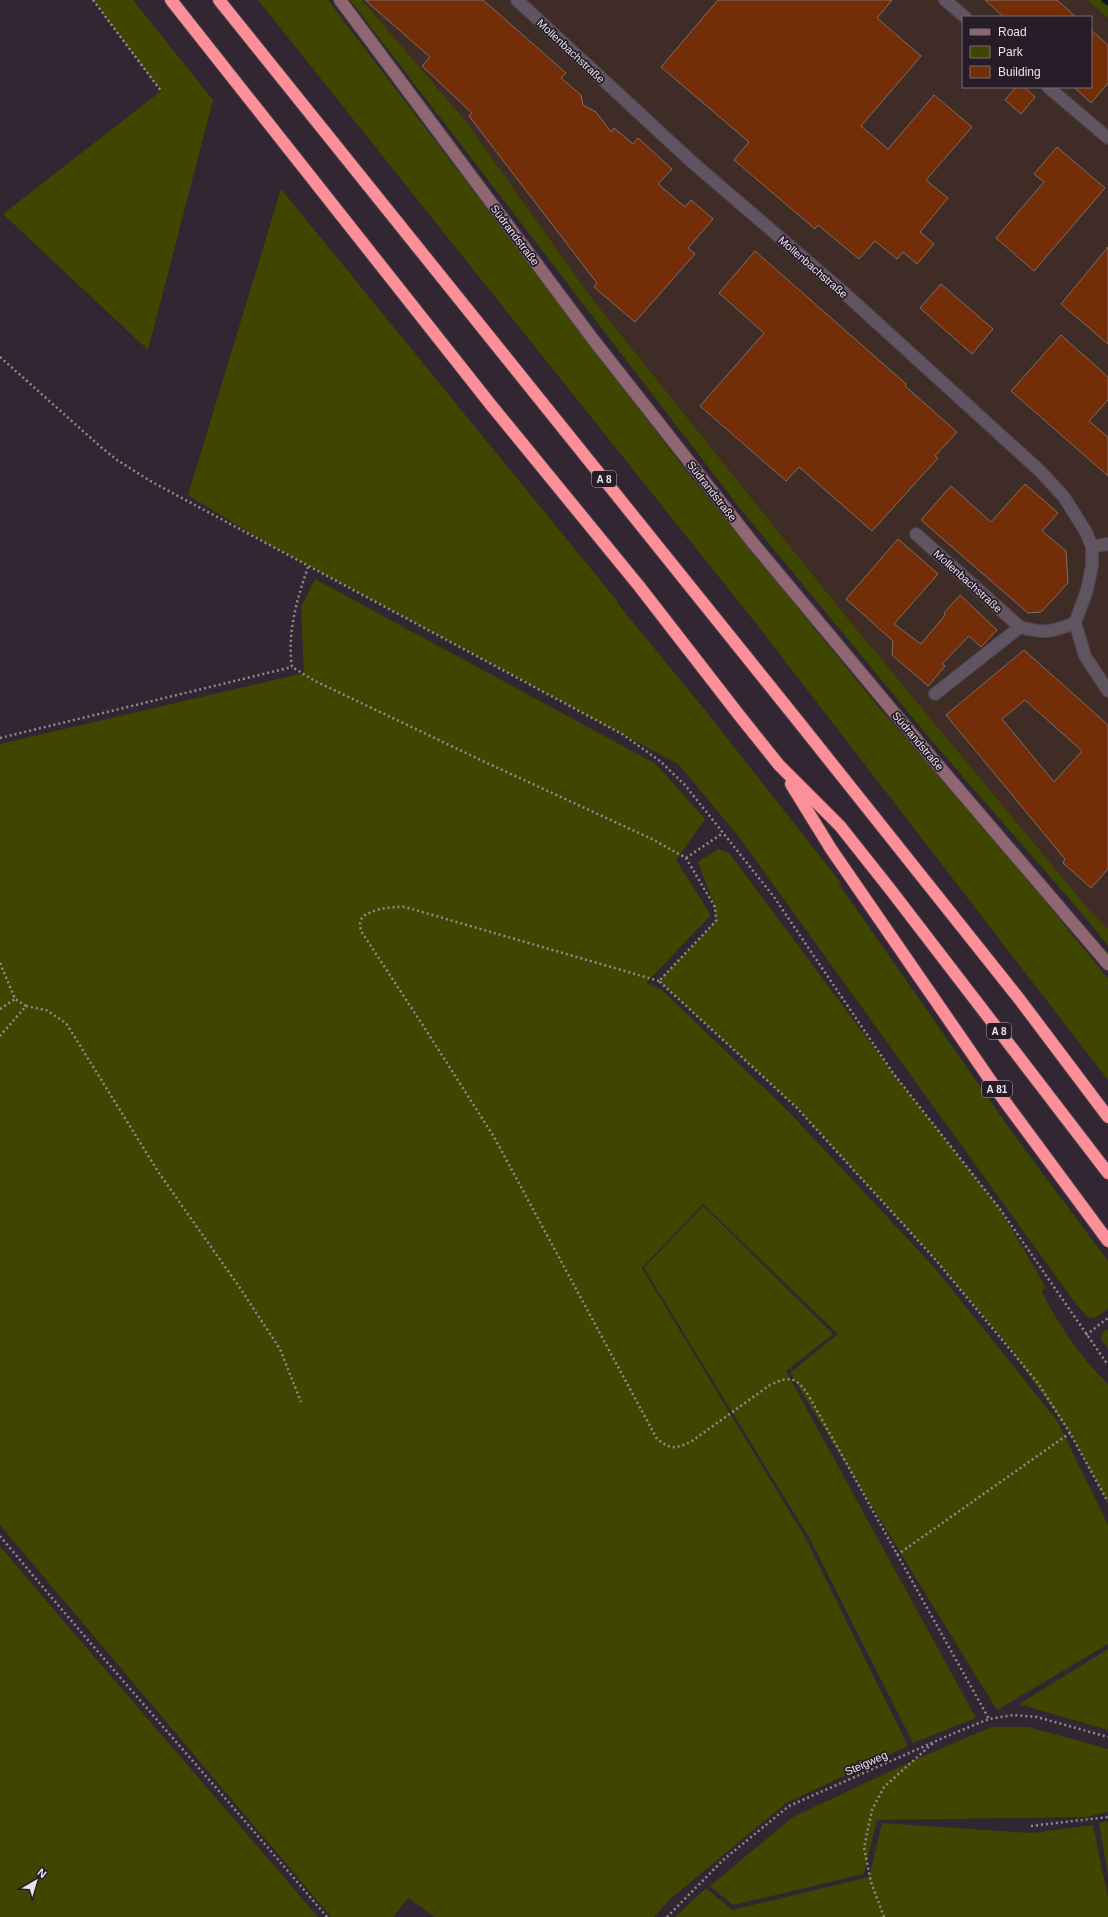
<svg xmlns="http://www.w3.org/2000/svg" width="1108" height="1917" font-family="Arial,sans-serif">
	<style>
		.industrial { fill: #402c27; fill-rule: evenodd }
		.green { fill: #3f4600 }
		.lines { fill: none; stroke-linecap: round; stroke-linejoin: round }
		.stream { stroke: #09181c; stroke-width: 5 }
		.building { fill: #742e07; stroke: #7f6d66; fill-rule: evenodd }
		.street-casing { stroke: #4b424b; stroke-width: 14 }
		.secondary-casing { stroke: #4b424b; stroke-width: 14 }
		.highway-casing { stroke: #4b424b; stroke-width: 14 }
		.path { stroke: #928992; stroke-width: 2.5; stroke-dasharray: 2 3; stroke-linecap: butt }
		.street { stroke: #605461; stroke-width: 12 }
		.secondary { stroke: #8f6672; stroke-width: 12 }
		.highway { stroke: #fd8f98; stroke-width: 12 }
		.labels { text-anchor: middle; stroke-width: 3.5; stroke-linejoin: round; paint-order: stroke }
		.shield { fill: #271c27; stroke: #b0a7b0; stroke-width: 1 }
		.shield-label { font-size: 10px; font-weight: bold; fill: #eae3ea }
		.street-label { font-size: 11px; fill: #eae3ea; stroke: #271c27 }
	</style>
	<rect width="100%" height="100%" fill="#312631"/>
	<!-- industrial -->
	<path class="industrial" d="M362 0H1087L1108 18V929L1091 912 844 614 590 296 464 119ZM963 17H1091V87H963Z"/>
	<!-- green -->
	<g class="green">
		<polygon points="93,0 133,0 213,100 148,350 3,214 161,91"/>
		<polygon points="258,0 328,0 687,472 876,704 1028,880 1105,975 1108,978 1108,1080 758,626"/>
		<polygon points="350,0 362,0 464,119 590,296 844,614 1091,912 1108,929 1108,946 1085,917 931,740 738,506"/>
		<polygon points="1087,0 1108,0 1108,18 1088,1"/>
		<polygon points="281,189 618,602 617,603 705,710 841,883 839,884 1012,1132 1108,1261 1108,1309 1096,1317 1089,1318 1076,1304 736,833 678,764 268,544 188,495"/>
		<polygon points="315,579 656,764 705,819 676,860 711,915 646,983 662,990 788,1111 934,1267 1058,1422 1108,1525 1108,1644 997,1710 790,1373 838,1334 703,1204 642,1268 806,1539 908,1746 786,1803 669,1900 654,1917 435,1917 408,1898 393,1917 331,1917 0,1525 0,744 304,673 301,607"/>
		<path d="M718 849 729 853 893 1073 1000 1209 1046 1288 1041 1290C1058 1324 1080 1357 1108 1384V1502L1070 1433 1007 1344 934 1258 796 1107 659 981 716 921 715 907 698 862Z"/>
		<polygon points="703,1206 833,1334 786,1371 976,1718 913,1743 810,1539 644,1268"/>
		<polygon points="1108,1329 1108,1349 1101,1339 1103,1332"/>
		<polygon points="0,1546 43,1597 318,1917 0,1917"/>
		<polygon points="1108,1649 1108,1730 1019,1704"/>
		<polygon points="992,1727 1029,1727 1108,1749 1108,1812 1087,1817 877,1820 864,1874 733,1905 710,1886 793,1817 912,1761"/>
		<polygon points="1108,1821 1108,1875 1099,1823"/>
		<polygon points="882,1823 1031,1833 1093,1825 1108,1898 1108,1917 675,1917 706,1888 732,1910 869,1877"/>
	</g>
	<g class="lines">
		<!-- stream -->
		<polyline class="stream" points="1104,0 1108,3"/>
	</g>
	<!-- building -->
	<g class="building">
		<polygon points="365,0 483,0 566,73 561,78 581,95 583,105 596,112 611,132 614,128 633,144 638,138 672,169 658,184 685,207 691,200 713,219 688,248 695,254 635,322 594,287 597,283 469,116 472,113 422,66 430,57"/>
		<polygon points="718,0 892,0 877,18 921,56 861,126 888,149 934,95 972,127 926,180 948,198 920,232 934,244 917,264 903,252 897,259 875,241 859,259 818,225 815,229 734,160 749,142 661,67"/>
		<polygon points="985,0 1057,0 1076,17 1004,17"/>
		<polygon points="1091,30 1108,45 1108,83 1091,103 1074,87 1091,87"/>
		<polygon points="1016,87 1024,87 1035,97 1021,114 1005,100"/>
		<polygon points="1057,147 1105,188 1034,271 996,238 1044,182 1034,174"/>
		<polygon points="1108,247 1108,344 1061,304"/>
		<polygon points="755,251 906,384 905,386 957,432 935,456 938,458 872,531 799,467 786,481 700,406 764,333 719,293"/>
		<polygon points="941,284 993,329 972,354 920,308"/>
		<polygon points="1061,335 1108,377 1108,400 1089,421 1108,437 1108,476 1011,391"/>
		<polygon points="1025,484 1058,513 1042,531 1066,551 1068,583 1041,612 1028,613 921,520 951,486 991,522"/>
		<polygon points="898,539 938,574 894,624 921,644 945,615 944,613 960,595 997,630 981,647 969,636 942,664 945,666 928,686 892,655 893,641 846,599"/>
		<path d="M1024 650 1108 725V869L1091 888 1063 863 1065 859 946 715ZM1025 700 1082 751 1054 782 1002 719Z"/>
	</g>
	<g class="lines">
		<!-- street casing -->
		<g class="street-casing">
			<g id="street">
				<polyline points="517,0 692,162 841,290 1040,471 1064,497 1086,532 1092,547 1092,566 1087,590 1075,623 1085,656 1108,691"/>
				<polyline points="945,0 965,17"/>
				<polyline points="1048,87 1108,138"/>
				<path d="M916 534 1020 627C1046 634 1051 632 1075 623"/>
				<polyline points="1092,547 1108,544"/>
				<polyline points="935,694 1020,627"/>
			</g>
		</g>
		<!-- secondary casing -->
		<g class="secondary-casing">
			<polyline id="secondary" points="340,0 592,338 753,543 932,758 1108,964"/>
		</g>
		<!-- highway casing -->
		<g class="highway-casing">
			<g id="highway">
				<polyline points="171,0 491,405 639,586 739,715 779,765 840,826 890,889 1108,1173"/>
				<polyline points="219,0 802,726 1020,1000 1108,1117"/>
				<polyline points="791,784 831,849 1006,1103 1108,1241"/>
			</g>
		</g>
		<!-- path -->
		<g class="path">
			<polyline points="93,0 161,91"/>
			<polyline points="0,357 102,448 117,460 152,482 622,734 660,761 685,785 774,897 893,1073 1000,1209 1108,1365"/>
			<path d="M308 567C297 599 287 633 292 667L315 681 487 763 652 839 686 858 715 907 716 921 659 981 796 1107 934 1258 1038 1383 1070 1433 1108 1502"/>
			<polyline points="0,738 292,667"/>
			<polyline points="686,858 723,833"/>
			<polyline points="0,963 15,999 26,1006 0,1036"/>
			<path d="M659 981 405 907C389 907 376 908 362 917L360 923 361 931 424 1027 494 1137 657 1439C671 1450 676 1449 692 1441L770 1385C792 1374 798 1379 810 1398L989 1719"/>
			<polyline points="26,1006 46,1010 66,1023 159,1173 240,1288 280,1349 301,1402"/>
			<polyline points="0,1009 15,999"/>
			<polyline points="1086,1335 1108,1318"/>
			<path d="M0 1536C107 1665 219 1789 327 1917"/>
			<polyline points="897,1555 1070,1433"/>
			<polyline points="1031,1826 1108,1817"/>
			<polyline points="667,1917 723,1860 789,1806 952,1734 989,1719 1013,1715 1037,1717 1108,1737"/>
			<polyline points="884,1917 871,1882 864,1848 872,1810 884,1787 933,1743"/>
		</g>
		<!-- street -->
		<use href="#street" class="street"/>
		<!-- secondary -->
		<use href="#secondary" class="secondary"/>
		<!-- highway -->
		<use href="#highway" class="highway"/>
	</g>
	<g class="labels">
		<!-- shield labels -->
		<g class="shield">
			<rect x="592" y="471" width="24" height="16" rx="3"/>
			<rect x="987" y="1023" width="24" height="16" rx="3"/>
			<rect x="982" y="1081" width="30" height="16" rx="3"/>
		</g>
		<g class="shield-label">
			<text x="604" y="483">A 8</text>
			<text x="999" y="1035">A 8</text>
			<text x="997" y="1093">A 81</text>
		</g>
		<!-- street labels -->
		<g class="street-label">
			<text transform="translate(571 51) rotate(43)" y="4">Mollenbachstraße</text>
			<text transform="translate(515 235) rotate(53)" y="4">Südrandstraße</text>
			<text transform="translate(813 267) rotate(41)" y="4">Mollenbachstraße</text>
			<text transform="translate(712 491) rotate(52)" y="4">Südrandstraße</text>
			<text transform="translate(968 581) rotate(42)" y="4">Mollenbachstraße</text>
			<text transform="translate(918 741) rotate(50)" y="4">Südrandstraße</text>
			<text transform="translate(866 1763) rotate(-24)" y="4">Steigweg</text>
		</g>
	</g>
	<!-- legend -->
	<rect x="962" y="16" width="130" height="72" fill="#271c27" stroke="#756c75"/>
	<rect x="970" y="29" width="20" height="6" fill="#8f6672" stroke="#756c75"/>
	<text x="998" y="36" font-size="12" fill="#eae3ea">Road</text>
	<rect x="970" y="46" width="20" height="12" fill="#3f4600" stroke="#756c75"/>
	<text x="998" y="56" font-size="12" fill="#eae3ea">Park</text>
	<rect x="970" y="66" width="20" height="12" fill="#742e07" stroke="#756c75"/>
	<text x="998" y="76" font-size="12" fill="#eae3ea">Building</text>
	<!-- north arrow -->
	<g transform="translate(36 1881) rotate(38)" stroke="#271c27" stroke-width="3" paint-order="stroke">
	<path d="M0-3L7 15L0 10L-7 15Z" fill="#eae3ea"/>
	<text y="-6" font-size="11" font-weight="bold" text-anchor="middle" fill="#eae3ea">N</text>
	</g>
</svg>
